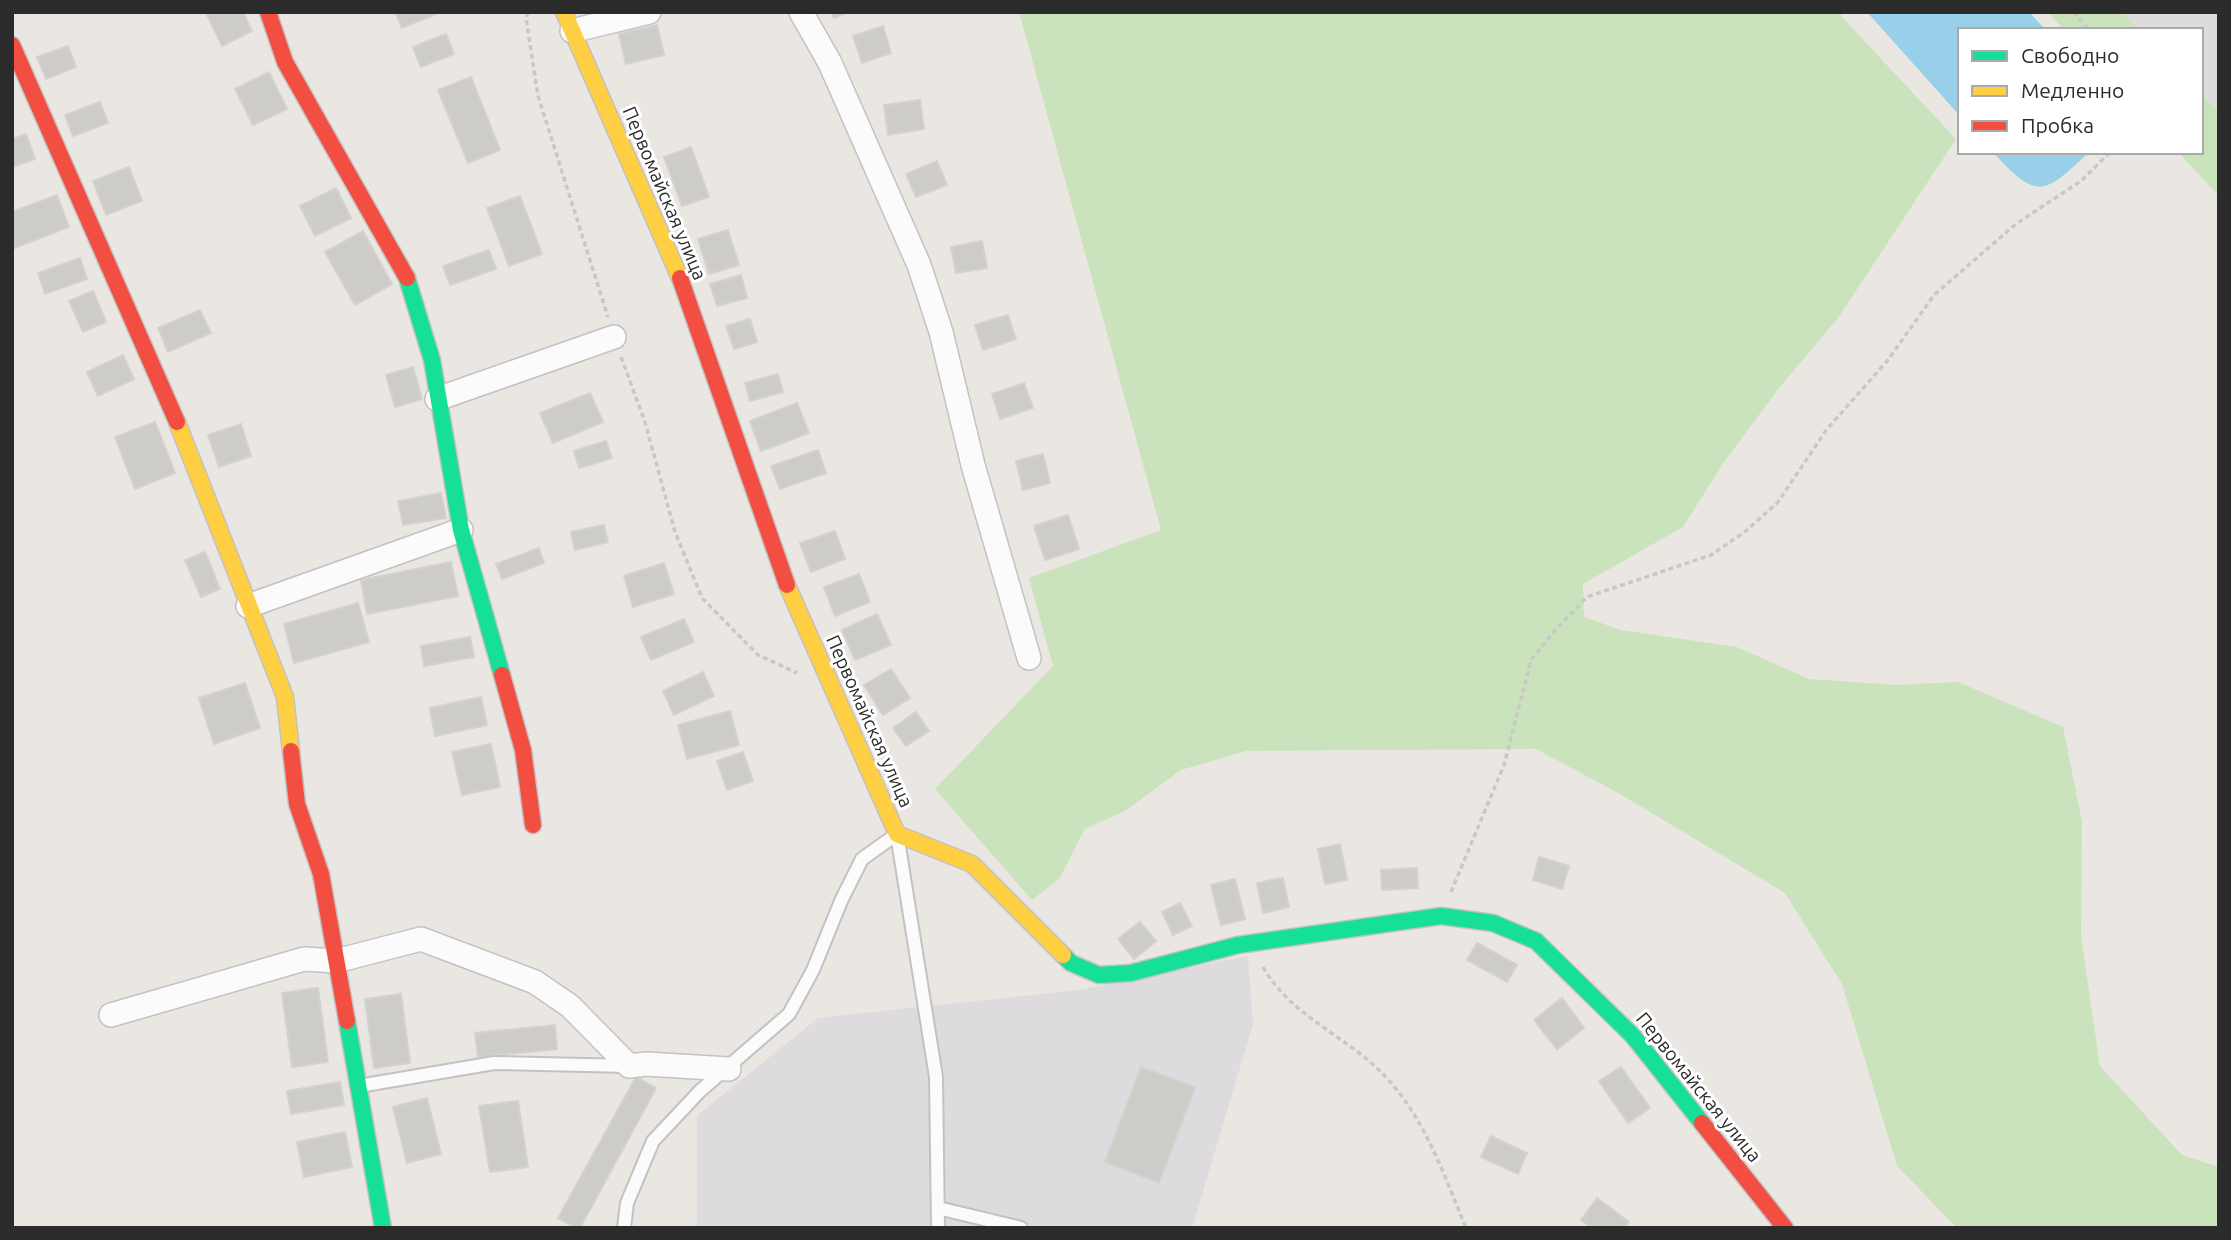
<svg xmlns="http://www.w3.org/2000/svg" width="2231" height="1240" font-family="Ubuntu,sans-serif">
	<style>
		.industrial { fill: #dddbdd }
		.green { fill: #cbe3bc }
		.water { fill: #97d0e8 }
		.building { fill: #ceccc9; stroke: #d4d2ce; stroke-width: 2 }
		.lines { fill: none; stroke-linecap: round; stroke-linejoin: round }
		.lane-casing { stroke: #c3c2c2; stroke-width: 16 }
		.street-casing { stroke: #c3c2c2; stroke-width: 26 }
		.fast-casing { stroke: #c3c2c2; stroke-width: 19 }
		.slow-casing { stroke: #c3c2c2; stroke-width: 19 }
		.jam-casing { stroke: #c3c2c2; stroke-width: 19 }
		.path { stroke: #c8c8c7; stroke-width: 3.5; stroke-dasharray: 5 3.5; stroke-linecap: butt }
		.lane { stroke: #fcfbfb; stroke-width: 12 }
		.street { stroke: #fcfbfb; stroke-width: 23 }
		.fast { stroke: #16e098; stroke-width: 16 }
		.slow { stroke: #ffcf43; stroke-width: 16 }
		.jam { stroke: #f24e42; stroke-width: 16 }
		.labels { text-anchor: middle; stroke-width: 6; stroke-linejoin: round; paint-order: stroke }
		.street-label { font-size: 19px; fill: #2b2b2b; stroke: #fff }
	</style>
	<rect width="100%" height="100%" fill="#eae6e2"/>
	<!-- industrial -->
	<g class="industrial">
		<polygon points="2121,12 2219,12 2219,111 2201,94 2201,30 2138,30"/>
		<polygon points="1248,956 1253,1024 1192,1228 697,1228 697,1116 818,1018 1079,990"/>
	</g>
	<!-- green -->
	<g class="green">
		<polygon points="1019,12 1842,12 1841,16 1956,139 1838,318 1779,388 1724,462 1683,527 1583,584 1584,617 1621,630 1737,647 1809,679 1896,685 1958,682 2063,727 2082,822 2081,936 2100,1066 2182,1155 2219,1167 2219,1228 1957,1228 1897,1166 1842,984 1785,893 1620,794 1536,749 1246,751 1181,770 1125,811 1085,829 1059,879 1032,900 935,789 1053,666 1029,578 1161,530"/>
		<polygon points="2048,12 2121,12 2138,30 2064,30"/>
		<polygon points="2201,94 2219,111 2219,196 2178,152 2201,152"/>
	</g>
	<!-- water -->
	<g class="water">
		<polygon points="1867,12 2029,12 2046,30 1960,30 1960,116"/>
		<path d="M1993 152H2089C2044 195 2037 201 1993 152Z"/>
	</g>
	<!-- building -->
	<g class="building">
		<polygon points="243,12 252,31 222,46 206,13"/>
		<polygon points="395,12 441,12 402,28"/>
		<polygon points="831,12 848,12 834,18"/>
		<polygon points="657,25 664,55 626,64 619,34"/>
		<polygon points="883,26 891,53 862,63 853,36"/>
		<polygon points="446,34 454,54 421,67 413,47"/>
		<polygon points="68,46 76,67 46,79 37,57"/>
		<polygon points="269,72 287,109 253,125 235,89"/>
		<polygon points="471,77 500,150 468,163 438,90"/>
		<polygon points="920,100 924,129 888,135 884,105"/>
		<polygon points="100,102 108,123 73,136 65,115"/>
		<polygon points="26,134 35,159 12,167 12,139"/>
		<polygon points="691,147 709,197 682,206 664,157"/>
		<polygon points="937,161 947,185 916,197 906,174"/>
		<polygon points="129,167 142,201 106,215 93,181"/>
		<polygon points="336,188 351,218 315,236 300,206"/>
		<polygon points="57,195 69,227 12,249 12,212"/>
		<polygon points="520,196 542,254 509,266 487,208"/>
		<polygon points="728,230 739,265 709,274 698,239"/>
		<polygon points="363,231 392,284 355,305 325,252"/>
		<polygon points="982,241 987,268 956,273 951,247"/>
		<polygon points="489,250 496,269 450,285 443,266"/>
		<polygon points="80,258 87,279 45,294 38,273"/>
		<polygon points="741,275 747,298 717,306 710,284"/>
		<polygon points="93,291 106,322 83,332 69,301"/>
		<polygon points="200,310 211,333 168,352 158,328"/>
		<polygon points="1008,315 1016,339 983,350 975,325"/>
		<polygon points="750,319 757,342 734,349 726,326"/>
		<polygon points="123,355 134,379 98,396 87,372"/>
		<polygon points="413,367 422,399 395,407 386,375"/>
		<polygon points="778,374 783,392 750,401 745,383"/>
		<polygon points="1024,383 1033,408 1000,419 992,394"/>
		<polygon points="590,393 603,422 553,443 540,413"/>
		<polygon points="797,403 809,433 761,451 750,421"/>
		<polygon points="155,422 175,473 135,489 115,437"/>
		<polygon points="241,424 251,456 219,467 208,435"/>
		<polygon points="606,441 612,458 579,468 574,451"/>
		<polygon points="818,450 826,473 780,489 771,466"/>
		<polygon points="1043,454 1050,483 1023,490 1016,461"/>
		<polygon points="441,493 446,518 403,525 398,501"/>
		<polygon points="1068,515 1079,549 1045,560 1034,526"/>
		<polygon points="604,525 608,542 575,550 571,532"/>
		<polygon points="835,531 845,559 811,572 800,543"/>
		<polygon points="539,548 544,563 502,579 496,564"/>
		<polygon points="205,552 220,589 201,597 185,560"/>
		<polygon points="451,562 458,596 367,614 361,580"/>
		<polygon points="664,563 674,594 633,607 624,576"/>
		<polygon points="859,574 870,602 835,616 824,587"/>
		<polygon points="358,603 369,642 294,663 284,624"/>
		<polygon points="877,614 891,645 855,660 842,630"/>
		<polygon points="684,619 694,642 651,660 641,637"/>
		<polygon points="470,637 474,657 424,666 421,646"/>
		<polygon points="891,669 910,698 883,715 864,685"/>
		<polygon points="703,672 714,696 674,715 663,691"/>
		<polygon points="245,683 260,728 214,744 199,698"/>
		<polygon points="481,697 487,725 435,736 430,708"/>
		<polygon points="730,711 739,745 687,759 678,725"/>
		<polygon points="916,712 929,731 906,746 893,728"/>
		<polygon points="491,744 500,787 462,795 452,752"/>
		<polygon points="743,752 753,781 727,790 717,761"/>
		<polygon points="1340,844 1347,880 1325,884 1318,849"/>
		<polygon points="1539,857 1569,866 1562,889 1533,880"/>
		<polygon points="1417,868 1418,888 1382,890 1381,870"/>
		<polygon points="1283,878 1289,907 1263,913 1257,883"/>
		<polygon points="1235,879 1245,919 1221,925 1211,885"/>
		<polygon points="1180,903 1192,926 1173,935 1162,912"/>
		<polygon points="1140,922 1156,941 1134,959 1118,939"/>
		<polygon points="1477,943 1517,965 1507,982 1467,960"/>
		<polygon points="318,988 328,1062 292,1067 282,993"/>
		<polygon points="401,994 410,1063 374,1068 365,999"/>
		<polygon points="1562,998 1584,1028 1557,1049 1534,1020"/>
		<polygon points="555,1025 557,1049 478,1057 475,1033"/>
		<polygon points="1141,1067 1195,1087 1159,1183 1105,1162"/>
		<polygon points="1621,1067 1650,1108 1628,1123 1599,1081"/>
		<polygon points="636,1077 656,1088 580,1228 576,1228 558,1218"/>
		<polygon points="340,1082 344,1105 291,1114 287,1091"/>
		<polygon points="427,1098 441,1154 407,1163 393,1107"/>
		<polygon points="518,1101 528,1167 490,1172 479,1106"/>
		<polygon points="345,1132 352,1167 304,1177 297,1142"/>
		<polygon points="1491,1136 1527,1153 1518,1174 1481,1157"/>
		<polygon points="1597,1198 1629,1222 1624,1228 1592,1228 1581,1220"/>
	</g>
	<g class="lines">
		<!-- lane casing -->
		<g class="lane-casing">
			<g id="lane">
				<polyline points="359,1086 494,1063 629,1066"/>
				<polyline points="938,1208 1021,1228"/>
				<polyline points="624,1228 627,1203 653,1141 700,1091 789,1014 813,970 841,901 862,859 897,834 936,1077 938,1228"/>
			</g>
		</g>
		<!-- street casing -->
		<g class="street-casing">
			<g id="street">
				<polyline points="801,12 830,63 919,265 941,332 973,465 1029,658"/>
				<polyline points="572,31 649,12"/>
				<polyline points="437,399 614,337"/>
				<polyline points="248,606 461,530"/>
				<polyline points="111,1015 304,959 336,961 421,939 535,982 570,1006 629,1066 646,1064 729,1069"/>
			</g>
		</g>
		<!-- fast casing -->
		<g class="fast-casing">
			<g id="fast">
				<polyline points="407,278 432,360 461,530 502,675"/>
				<polyline points="1063,955 1071,963 1099,975 1131,973 1238,945 1441,916 1493,923 1536,941 1633,1036 1702,1123"/>
				<polyline points="347,1021 383,1228"/>
			</g>
		</g>
		<!-- slow casing -->
		<g class="slow-casing">
			<g id="slow">
				<polyline points="564,12 680,278"/>
				<polyline points="177,422 285,697 291,751"/>
				<polyline points="787,585 897,834 972,864 1063,955"/>
			</g>
		</g>
		<!-- jam casing -->
		<g class="jam-casing">
			<g id="jam">
				<polyline points="268,12 285,62 407,278"/>
				<polyline points="12,45 177,422"/>
				<polyline points="680,278 787,585"/>
				<polyline points="502,675 523,750 533,825"/>
				<polyline points="291,751 297,804 321,874 347,1021"/>
				<polyline points="1702,1123 1785,1228"/>
			</g>
		</g>
		<!-- path -->
		<g class="path">
			<polyline points="528,12 526,18 538,96 608,317"/>
			<polyline points="2073,12 2090,30"/>
			<polyline points="621,357 645,422 675,532 702,598 758,655 797,673"/>
			<polyline points="1451,892 1504,765 1531,660 1556,629 1587,597 1711,555 1746,531 1778,502 1827,429 1888,360 1934,295 2016,224 2081,181 2110,152"/>
			<path d="M1263 967C1288 1011 1333 1030 1370 1062 1420 1104 1442 1170 1466 1228"/>
		</g>
		<!-- lane -->
		<use href="#lane" class="lane"/>
		<!-- street -->
		<use href="#street" class="street"/>
		<!-- fast -->
		<use href="#fast" class="fast"/>
		<!-- slow -->
		<use href="#slow" class="slow"/>
		<!-- jam -->
		<use href="#jam" class="jam"/>
	</g>
	<g class="labels">
		<!-- street labels -->
		<g class="street-label">
			<text transform="translate(665 193) rotate(67)" y="7">Первомайская улица</text>
			<text transform="translate(870 721) rotate(66)" y="7">Первомайская улица</text>
			<text transform="translate(1699 1087) rotate(51)" y="7">Первомайская улица</text>
		</g>
	</g>
	<!-- border -->
	<rect width="2231" height="1240" fill="none" stroke="#2b2b2b" stroke-width="28"/>
	<!-- legend -->
	<rect x="1958" y="28" width="245" height="126" fill="#ffffff" stroke="#aaaaaa" stroke-width="2"/>
	<rect x="1972" y="51" width="35" height="10" fill="#16e098" stroke="#aaaaaa" stroke-width="2"/>
	<text x="2021" y="63" font-size="21" fill="#2b2b2b">Свободно</text>
	<rect x="1972" y="86" width="35" height="10" fill="#ffcf43" stroke="#aaaaaa" stroke-width="2"/>
	<text x="2021" y="98" font-size="21" fill="#2b2b2b">Медленно</text>
	<rect x="1972" y="121" width="35" height="10" fill="#f24e42" stroke="#aaaaaa" stroke-width="2"/>
	<text x="2021" y="133" font-size="21" fill="#2b2b2b">Пробка</text>
</svg>
